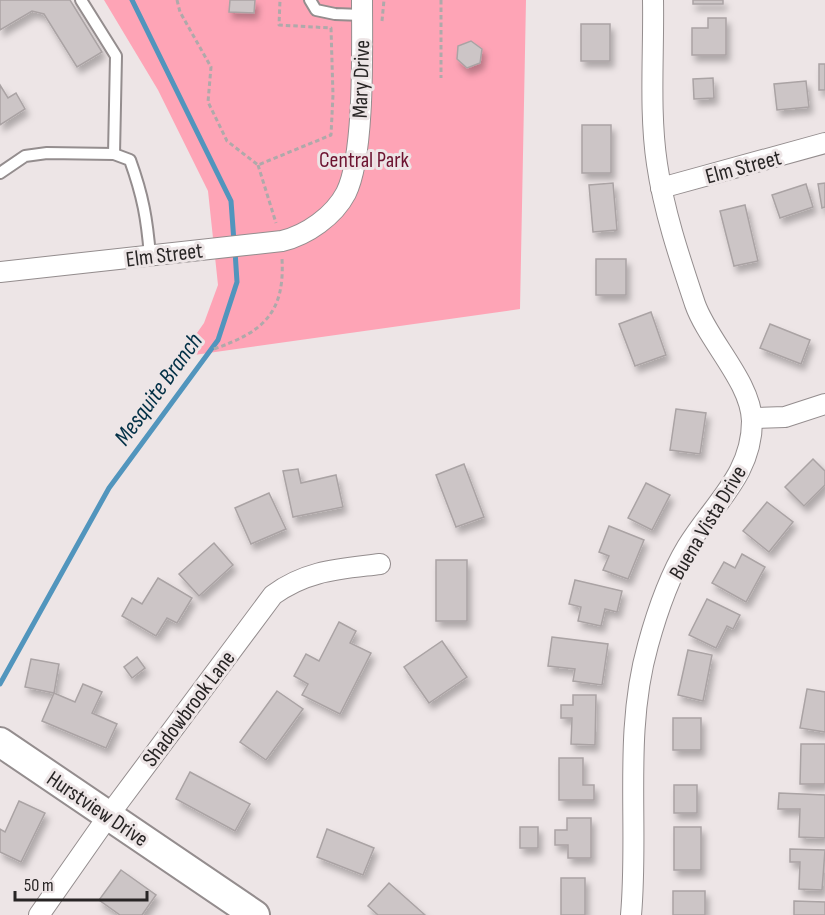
<svg xmlns="http://www.w3.org/2000/svg" width="825" height="915" font-family="'Sofia Sans Condensed',sans-serif">
	<style>
		.green { fill: #fea4b6 }
		.lines { fill: none; stroke-linecap: round; stroke-linejoin: round }
		.stream { stroke: #5195bd; stroke-width: 5 }
		.building { fill: #ccc5c6; stroke: #aaa3a4; stroke-width: 1.5; filter: url(#shadow) }
		.lane-casing { stroke: #948d8e; stroke-width: 14 }
		.street-casing { stroke: #948d8e; stroke-width: 22 }
		.secondary-casing { stroke: #948d8e; stroke-width: 32 }
		.path { stroke: #afa9aa; stroke-width: 3; stroke-dasharray: 4.5 3; stroke-linecap: butt }
		.lane { stroke: #fff; stroke-width: 10 }
		.street { stroke: #fff; stroke-width: 20 }
		.secondary { stroke: #fff; stroke-width: 28 }
		.labels { text-anchor: middle; stroke-width: 6; stroke-linejoin: round; paint-order: stroke }
		.street-label { font-size: 22px; fill: #282525; stroke: #ede5e6 }
		.park-label { font-size: 22px; fill: #6c1330; stroke: #ede5e6 }
		.water-label { font-size: 24px; font-style: italic; fill: #023046; stroke: #ede5e6 }
	</style>
	<defs>
		<filter id="shadow"><feDropShadow dx="3.5" dy="6" stdDeviation="3" flood-color="#0004"/></filter>
	</defs>
	<rect width="100%" height="100%" fill="#ede5e6"/>
	<!-- green -->
	<polygon class="green" points="104,0 526,0 520,309 180,357 204,323 218,285 208,191 158,90"/>
	<g class="lines">
		<!-- stream -->
		<g class="stream">
			<polyline points="132,0 231,201 234,242"/>
			<polyline points="0,684 109,488 218,340 237,282 235,251"/>
		</g>
	</g>
	<!-- building -->
	<g class="building">
		<polygon points="0,0 70,0 102,52 77,67 44,14 32,11 0,30"/>
		<polygon points="230,0 255,0 254,13 229,12"/>
		<rect x="693" y="0" width="30" height="4"/>
		<polygon points="708,18 726,18 726,55 692,55 692,28 708,28"/>
		<rect x="581" y="24" width="29" height="37"/>
		<polygon points="471,41 482,49 480,63 467,68 457,59 458,46"/>
		<rect x="819" y="64" width="6" height="26"/>
		<polygon points="713,78 714,98 694,99 693,79"/>
		<polygon points="806,81 809,107 777,110 774,84"/>
		<polygon points="0,85 8,98 16,93 25,109 0,125"/>
		<rect x="582" y="125" width="29" height="48"/>
		<polygon points="613,183 617,230 593,232 589,185"/>
		<polygon points="825,183 825,207 822,208 818,184"/>
		<polygon points="806,184 813,207 780,218 772,195"/>
		<polygon points="745,205 758,261 734,266 720,211"/>
		<rect x="596" y="259" width="30" height="36"/>
		<polygon points="651,312 666,355 635,366 619,324"/>
		<polygon points="770,324 810,340 801,364 760,348"/>
		<polygon points="676,409 706,413 700,454 670,450"/>
		<polygon points="813,459 825,471 825,485 804,506 785,487"/>
		<polygon points="464,464 484,517 456,527 436,475"/>
		<polygon points="298,469 301,483 336,475 343,507 293,517 283,471"/>
		<polygon points="646,483 670,495 652,530 628,518"/>
		<polygon points="269,493 286,529 251,544 235,508"/>
		<polygon points="767,502 793,522 769,552 743,531"/>
		<polygon points="609,526 644,540 628,579 603,570 609,556 599,552"/>
		<polygon points="214,543 233,565 199,596 179,574"/>
		<polygon points="742,554 765,567 746,602 712,583 724,562 735,568"/>
		<rect x="436" y="560" width="31" height="61"/>
		<polygon points="158,578 192,598 177,623 167,618 156,636 122,616 132,598 142,604"/>
		<polygon points="575,580 622,591 617,612 605,609 601,626 578,621 581,607 569,604"/>
		<polygon points="707,599 740,615 733,629 727,626 716,648 689,635"/>
		<polygon points="339,622 356,631 350,643 371,653 340,714 302,695 308,684 294,676 306,654 319,661"/>
		<polygon points="552,637 608,644 602,685 573,681 575,669 548,666"/>
		<polygon points="442,641 467,677 429,703 404,667"/>
		<polygon points="688,650 712,655 703,701 678,695"/>
		<polygon points="137,657 145,668 132,678 124,667"/>
		<polygon points="31,659 59,664 54,693 25,687"/>
		<polygon points="83,684 102,692 92,713 117,724 106,748 42,721 54,693 75,702"/>
		<polygon points="807,689 825,692 825,732 800,728"/>
		<polygon points="277,691 303,709 266,760 240,742"/>
		<polygon points="573,695 596,695 595,745 571,744 572,718 561,718 561,705 573,705"/>
		<rect x="673" y="718" width="28" height="32"/>
		<polygon points="801,744 825,744 825,784 800,784"/>
		<polygon points="559,758 583,758 583,785 594,785 594,800 559,800"/>
		<polygon points="190,772 250,804 235,831 176,799"/>
		<rect x="674" y="785" width="23" height="28"/>
		<polygon points="779,793 825,795 825,838 799,837 800,809 778,809"/>
		<polygon points="19,801 45,813 21,862 0,852 0,829 5,832"/>
		<polygon points="567,818 591,818 591,858 568,858 568,845 555,845 555,830 567,830"/>
		<rect x="520" y="827" width="18" height="21"/>
		<rect x="674" y="827" width="27" height="43"/>
		<polygon points="327,829 374,848 363,875 317,857"/>
		<polygon points="790,849 825,850 822,890 799,889 800,862 790,862"/>
		<polygon points="121,870 156,895 142,915 120,915 99,900"/>
		<rect x="561" y="878" width="24" height="37"/>
		<polygon points="389,883 425,915 378,915 368,906"/>
		<rect x="673" y="891" width="32" height="24"/>
		<polygon points="794,901 825,902 825,915 794,915"/>
	</g>
	<g class="lines">
		<!-- lane casing -->
		<g class="lane-casing">
			<g id="lane">
				<path d="M81 0 116 56 114 154 130 160C143 196 147 219 150 256"/>
				<polyline points="310,0 316,10 335,14 362,15"/>
				<polyline points="0,173 25,156 47,153 114,154"/>
			</g>
		</g>
		<!-- street casing -->
		<g class="street-casing">
			<g id="street">
				<polyline points="661,188 825,143"/>
				<path d="M0 272 282 241C307 235 334 216 346 193 365 155 362 46 362 0"/>
				<polyline points="752,418 785,417 825,404"/>
				<path d="M39 915 109 815 273 595C307 570 340 569 380 564"/>
				<path d="M631 915C639 826 623 733 648 645 657 612 669 577 687 547 713 504 752 475 752 421 751 382 708 341 695 304 680 259 664 212 657 164 649 111 654 54 653 0"/>
			</g>
		</g>
		<!-- secondary casing -->
		<g class="secondary-casing">
			<polyline id="secondary" points="0,742 255,915"/>
		</g>
		<!-- path -->
		<g class="path">
			<polyline points="177,0 180,12 211,67 208,102 227,141 258,165 331,135 333,95 331,28 279,25 280,0"/>
			<polyline points="441,0 441,78"/>
			<polyline points="382,21 384,0"/>
			<polyline points="258,165 276,223"/>
			<path d="M214 349C263 332 285 313 282 259"/>
		</g>
		<!-- lane -->
		<use href="#lane" class="lane"/>
		<!-- street -->
		<use href="#street" class="street"/>
		<!-- secondary -->
		<use href="#secondary" class="secondary"/>
	</g>
	<g class="labels">
		<!-- street labels -->
		<g class="street-label">
			<text transform="translate(360 79) rotate(-88)" y="8">Mary Drive</text>
			<text transform="translate(743 166) rotate(-15)" y="8">Elm Street</text>
			<text transform="translate(164 254) rotate(-7)" y="8">Elm Street</text>
			<text transform="translate(707 522) rotate(-59)" y="8">Buena Vista Drive</text>
			<text transform="translate(188 708) rotate(-53)" y="8">Shadowbrook Lane</text>
			<text transform="translate(98 808) rotate(34)" y="8">Hurstview Drive</text>
		</g>
		<!-- park labels -->
		<g class="park-label">
			<text x="364" y="167">Central Park</text>
		</g>
		<!-- water labels -->
		<g class="water-label">
			<text transform="translate(158 389) rotate(-54)" y="8">Mesquite Branch</text>
		</g>
	</g>
	<!-- scale -->
	<path d="M15 891v9h132v-9" fill="none" stroke="#282525" stroke-width="3"/>
	<text x="24" y="891" font-size="18" fill="#282525" stroke="#ede5e6" stroke-width="4.5" paint-order="stroke">50 m</text>
</svg>
